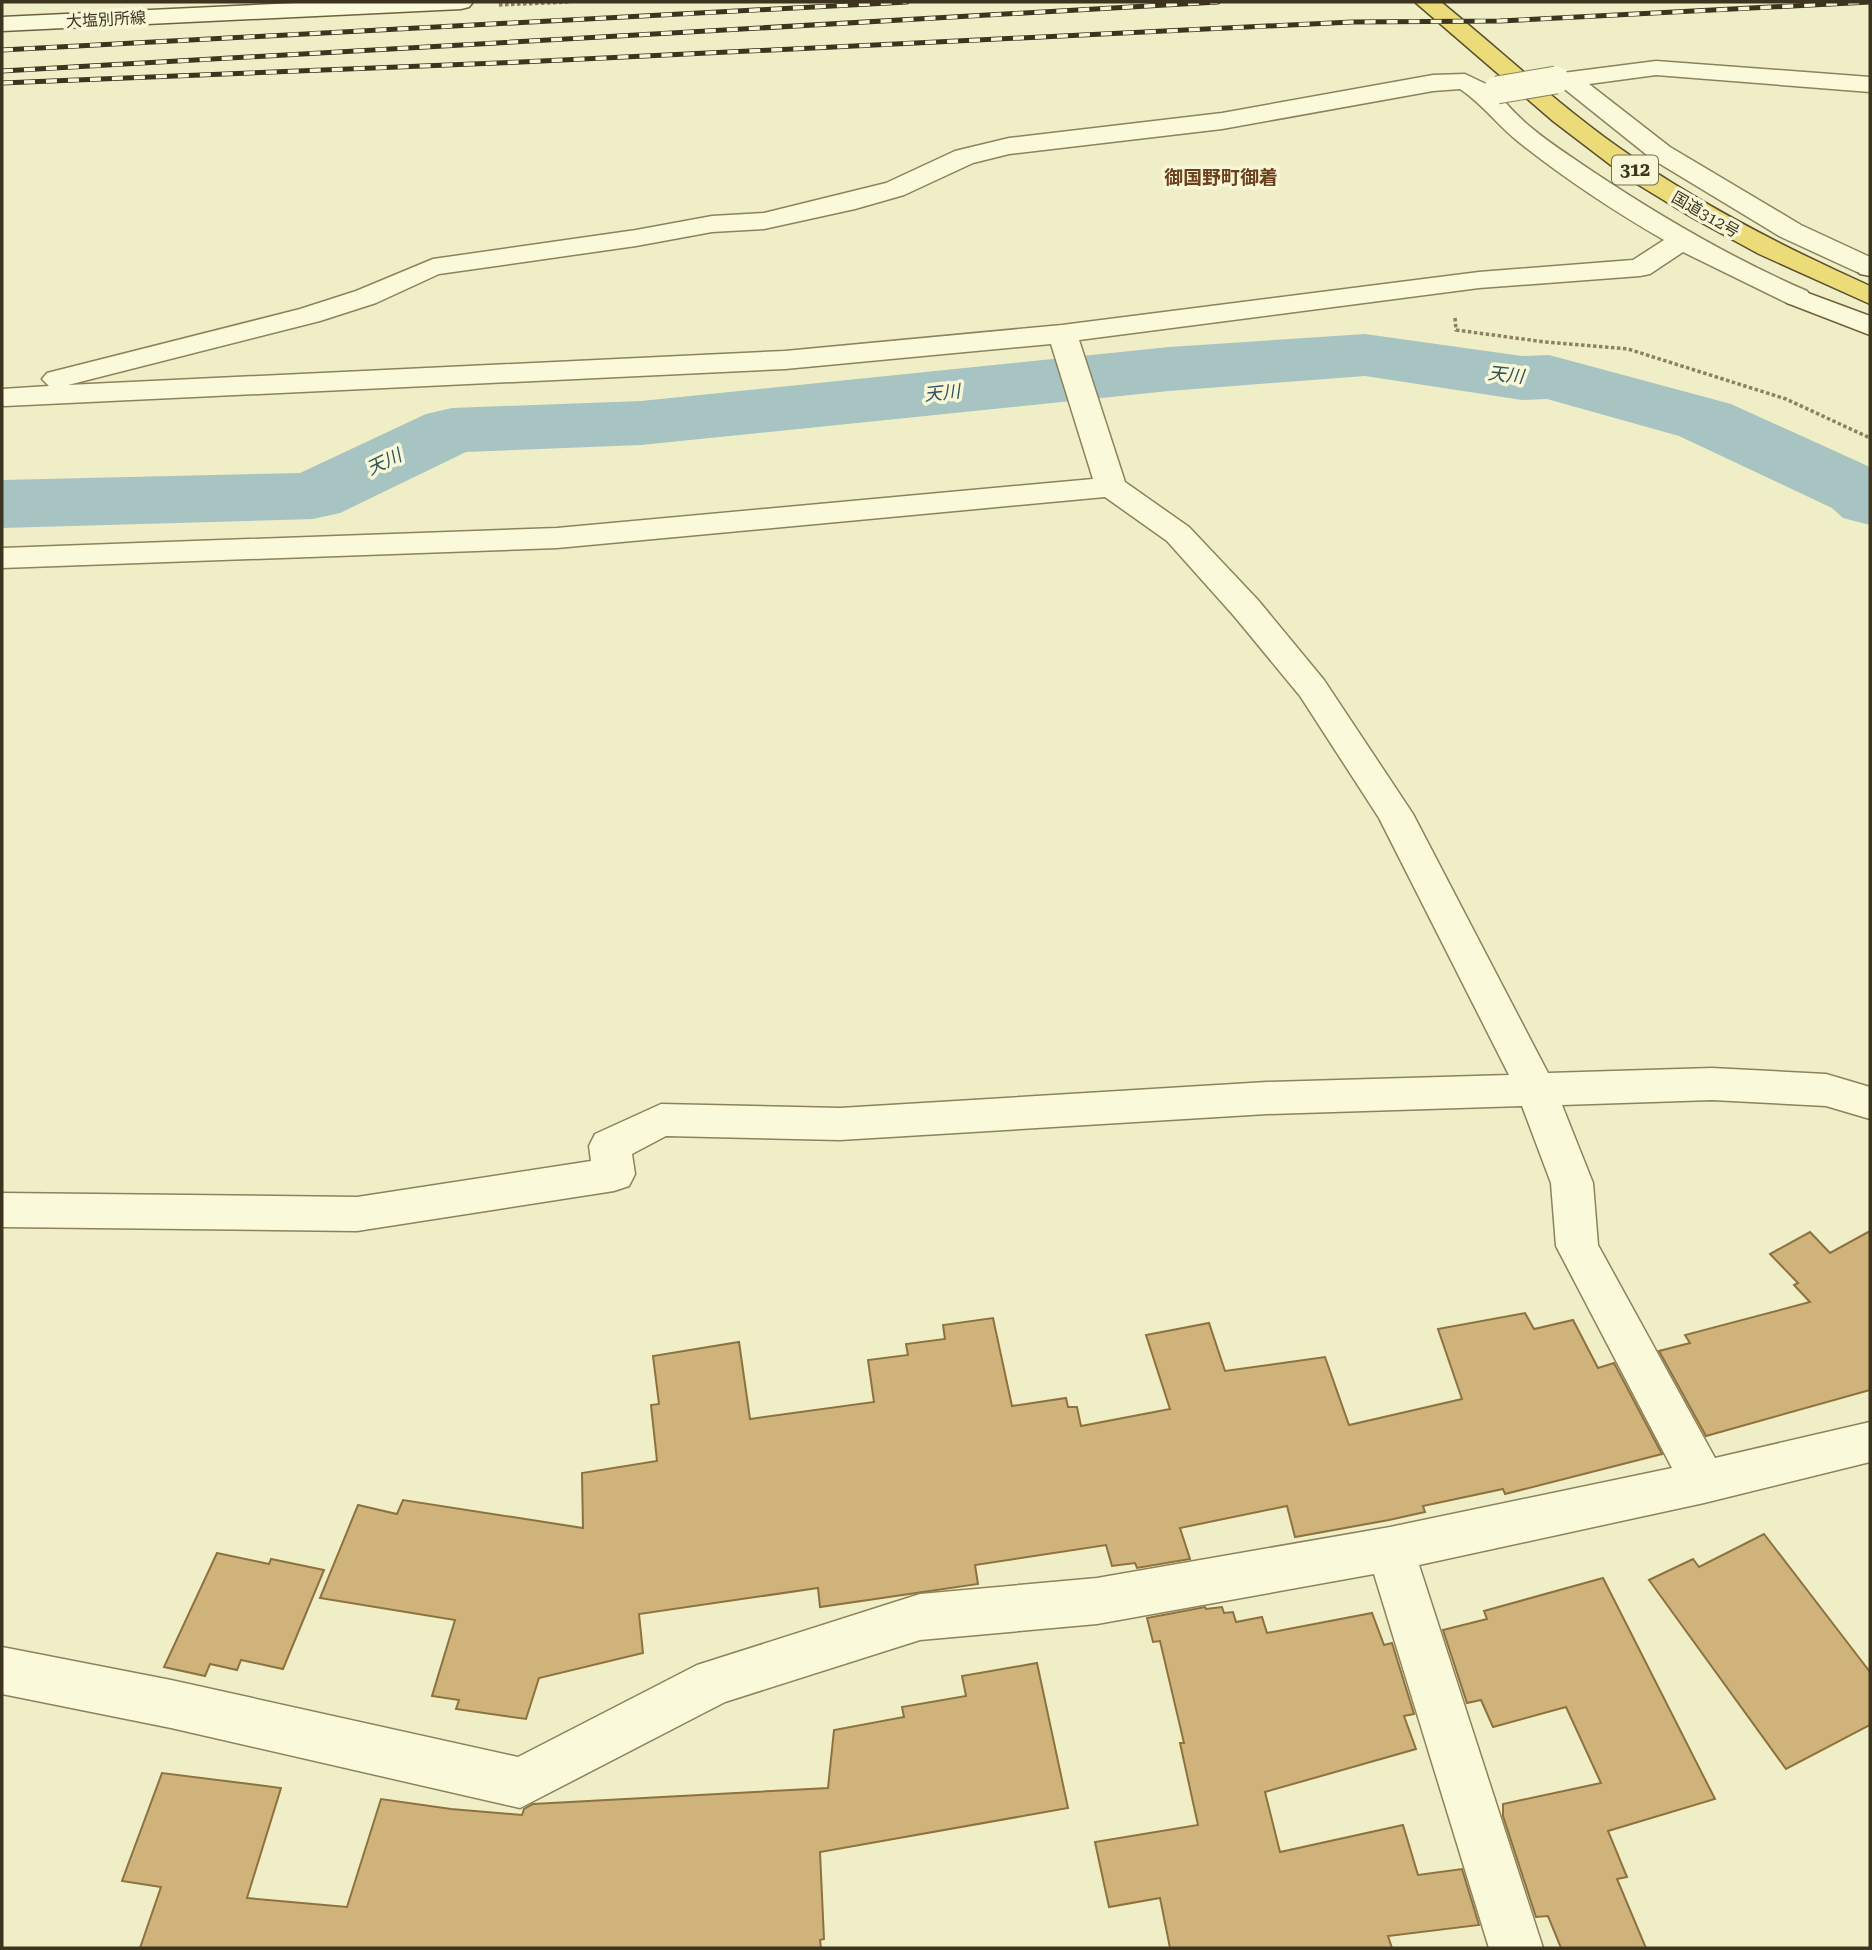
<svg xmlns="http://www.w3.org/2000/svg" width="1872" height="1950" font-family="'Roboto Serif','Noto Sans JP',serif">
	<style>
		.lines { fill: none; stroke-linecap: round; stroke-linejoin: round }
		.river { fill: #a7c4c2; fill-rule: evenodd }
		.building { fill: #d0b37a; stroke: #8d723f; stroke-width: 2 }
		.minor-casing { stroke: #8c825b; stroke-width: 3 }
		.secondary-casing { stroke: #6e623e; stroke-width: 3 }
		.trunk-casing { stroke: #5a4e2f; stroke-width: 3 }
		.path { stroke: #8c825b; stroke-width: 3.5; stroke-dasharray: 3.5 2.5; stroke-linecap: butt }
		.minor { fill: #faf9da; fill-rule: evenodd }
		.secondary { fill: #faf9da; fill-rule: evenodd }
		.trunk { fill: #ebdb79; fill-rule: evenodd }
		.rail-casing { stroke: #3c341f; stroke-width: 5 }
		.rail { stroke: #f7f6d6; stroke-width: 3.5; stroke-dasharray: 11; stroke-linecap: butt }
		.minor-bridge-casing { stroke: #8c825b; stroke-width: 29; stroke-linecap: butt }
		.minor-bridge { stroke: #faf9da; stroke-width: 27 }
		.labels { text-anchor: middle; stroke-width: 7; stroke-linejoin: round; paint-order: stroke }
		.far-street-label { font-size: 16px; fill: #3c341f; stroke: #f7f6d6 }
		.shield { fill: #f7f6d6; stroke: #746e56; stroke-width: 2 }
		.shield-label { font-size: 18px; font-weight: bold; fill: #3c341f }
		.far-water-label { font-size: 18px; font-style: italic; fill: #2e535c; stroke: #f7f6d6 }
		.far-quarter-label { font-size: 19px; font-weight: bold; fill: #6b411d; stroke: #f7f6d6 }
	</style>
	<rect width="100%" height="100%" fill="#f0eec6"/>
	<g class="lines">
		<!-- river -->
		<polygon class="river" points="1365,334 1522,356 1549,355 1731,404 1870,467 1870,525 1843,518 1832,508 1679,436 1547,399 1522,400 1365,376 1169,391 641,445 466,452 340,513 313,519 2,528 2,480 300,473 426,414 452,408 641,401 1169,347"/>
	</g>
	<!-- building -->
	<g class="building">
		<polygon points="1870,1231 1870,1390 1706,1436 1659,1351 1690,1343 1685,1335 1810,1302 1794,1285 1798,1283 1770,1254 1810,1232 1830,1253"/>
		<polygon points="1525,1313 1534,1329 1573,1320 1598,1368 1614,1363 1662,1454 1505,1494 1503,1489 1423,1506 1425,1512 1389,1520 1295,1537 1287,1506 1180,1528 1190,1559 1137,1568 1135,1563 1112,1566 1106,1545 975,1565 978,1584 820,1607 818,1588 639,1614 643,1653 539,1678 526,1719 456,1709 459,1700 432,1696 455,1620 320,1598 358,1505 397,1514 403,1500 583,1528 582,1473 657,1461 651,1405 659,1404 653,1356 739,1342 750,1419 874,1402 868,1360 908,1355 906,1344 945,1339 943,1325 993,1318 1012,1406 1066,1398 1068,1407 1077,1407 1081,1426 1170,1409 1146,1335 1209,1323 1225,1371 1325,1357 1349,1425 1462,1399 1438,1329"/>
		<polygon points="1764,1534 1870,1672 1870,1725 1786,1769 1649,1580 1693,1559 1699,1567"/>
		<polygon points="217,1553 269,1564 271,1559 324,1570 283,1669 241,1660 237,1670 210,1664 205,1676 164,1667"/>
		<polygon points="1603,1578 1715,1799 1608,1831 1627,1877 1617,1879 1646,1948 1561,1948 1548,1916 1536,1917 1503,1816 1503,1804 1601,1783 1566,1707 1493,1727 1481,1700 1467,1703 1443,1630 1487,1619 1484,1611"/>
		<polygon points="1205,1607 1206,1609 1222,1607 1224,1613 1233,1612 1236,1622 1262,1617 1267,1633 1372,1613 1384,1645 1392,1643 1414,1714 1404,1716 1416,1749 1265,1792 1280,1852 1403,1825 1418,1875 1462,1869 1479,1925 1388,1936 1392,1948 1170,1948 1160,1898 1109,1907 1095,1842 1198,1825 1180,1743 1184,1743 1160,1641 1153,1642 1147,1618"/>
		<polygon points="1037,1663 1068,1808 820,1852 824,1939 820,1940 821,1948 140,1948 161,1887 122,1881 162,1773 281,1788 247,1898 347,1907 381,1799 451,1809 522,1815 524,1809 533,1804 828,1788 834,1730 904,1717 902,1707 966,1696 962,1676"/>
	</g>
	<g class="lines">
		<!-- minor casing -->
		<g class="minor-casing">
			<g id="minor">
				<polygon points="1656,61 1870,77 1870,92 1656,75 1589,84 1670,147 1801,225 1870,257 1870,274 1857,272 1781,237 1652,159 1562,87 1547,85 1544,80 1547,75"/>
				<path d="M1465 74 1488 85 1497 82 1506 85 1510 90 1501 97C1525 128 1560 149 1592 171 1661 217 1731 258 1807 291L1811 297 1807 303 1797 305 1787 303 1683 252 1650 274 1640 276 1479 288 1079 340 1125 482 1189 527 1258 600 1324 680 1413 814 1548 1073 1712 1068 1826 1074 1870 1087V1119L1826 1106 1712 1100 1562 1105 1593 1183 1598 1245 1715 1458 1870 1422V1462L1704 1503 1419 1565 1543 1948H1489L1374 1574 1097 1624 920 1640 725 1702 520 1808 171 1728 2 1694V1647L171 1680 518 1757 697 1665 920 1594 1097 1578 1390 1527 1672 1468 1556 1246 1551 1183 1522 1106 1267 1114 840 1140 666 1136 632 1154 635 1174 629 1186 614 1191 357 1231 2 1227V1193L357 1197 591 1161 589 1146 595 1134 661 1104 840 1108 1267 1082 1509 1075 1379 818 1300 696 1234 616 1167 541 1105 497 557 548 2 568V548L557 528 1093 479 1051 344 785 369 5 406 2 405V389L49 386 42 379 47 373 300 309 356 291 433 259 636 230 712 216 764 213 886 183 955 151 1009 138 1222 113 1433 75ZM1460 89C1483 104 1498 126 1520 143 1565 179 1614 211 1664 240L1633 260 1479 272 1062 325 785 351 68 385 320 321 376 303 439 274 636 246 712 232 764 229 855 209 904 195 973 163 1009 154 1222 129 1433 91Z"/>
			</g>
		</g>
		<!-- secondary casing -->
		<g class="secondary-casing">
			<g id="secondary">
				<polygon points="317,2 473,2 469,7 461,9 2,31 2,17"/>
				<polygon points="1867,258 1870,258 1870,276 1860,274 1853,266 1857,260"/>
				<polygon points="1797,289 1870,316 1870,335 1787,303 1783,297 1787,291"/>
			</g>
		</g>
		<!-- trunk casing -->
		<g class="trunk-casing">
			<path id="trunk" d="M1415 2H1441C1500 50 1556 103 1618 147 1697 203 1783 247 1870 286V304L1759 254 1693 218 1629 179 1553 121Z"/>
		</g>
		<!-- path -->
		<g class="path">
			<polyline points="499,5 571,2"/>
			<polyline points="1455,318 1456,330 1545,342 1628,349 1786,399 1870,438"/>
		</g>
		<!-- minor -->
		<use href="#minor" class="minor"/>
		<!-- secondary -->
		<use href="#secondary" class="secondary"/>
		<!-- trunk -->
		<use href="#trunk" class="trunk"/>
		<!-- rail casing -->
		<g class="rail-casing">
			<g id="rail">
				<polyline points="2,50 907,2"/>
				<polyline points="2,71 1218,2"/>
				<polyline points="2,83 521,62 1352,22 1500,21 1870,2"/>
			</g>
		</g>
		<!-- rail -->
		<use href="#rail" class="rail"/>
		<!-- minor-bridge casing -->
		<g class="minor-bridge-casing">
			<polyline id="minor-bridge" points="1497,90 1556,80"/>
		</g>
		<!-- minor-bridge -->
		<use href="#minor-bridge" class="minor-bridge"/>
	</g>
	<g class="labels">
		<!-- far-street labels -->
		<g class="far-street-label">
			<text transform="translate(106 19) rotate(-3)" y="6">大塩別所線</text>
			<text transform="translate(1706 214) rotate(30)" y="6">国道312号</text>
		</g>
		<!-- shield labels -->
		<rect class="shield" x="1612" y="155.5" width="46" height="29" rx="5"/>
		<g class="shield-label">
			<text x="1635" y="176">312</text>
		</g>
		<!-- far-water labels -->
		<g class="far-water-label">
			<text transform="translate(1506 375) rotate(6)" y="6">天川</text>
			<text transform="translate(942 393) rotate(-6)" y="6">天川</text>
			<text transform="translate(384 462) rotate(-26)" y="6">天川</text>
		</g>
		<!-- far-quarter labels -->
		<g class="far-quarter-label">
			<text x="1221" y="184">御国野町御着</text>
		</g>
	</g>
	<!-- border -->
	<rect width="1872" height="1950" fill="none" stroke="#3c341f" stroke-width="7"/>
</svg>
